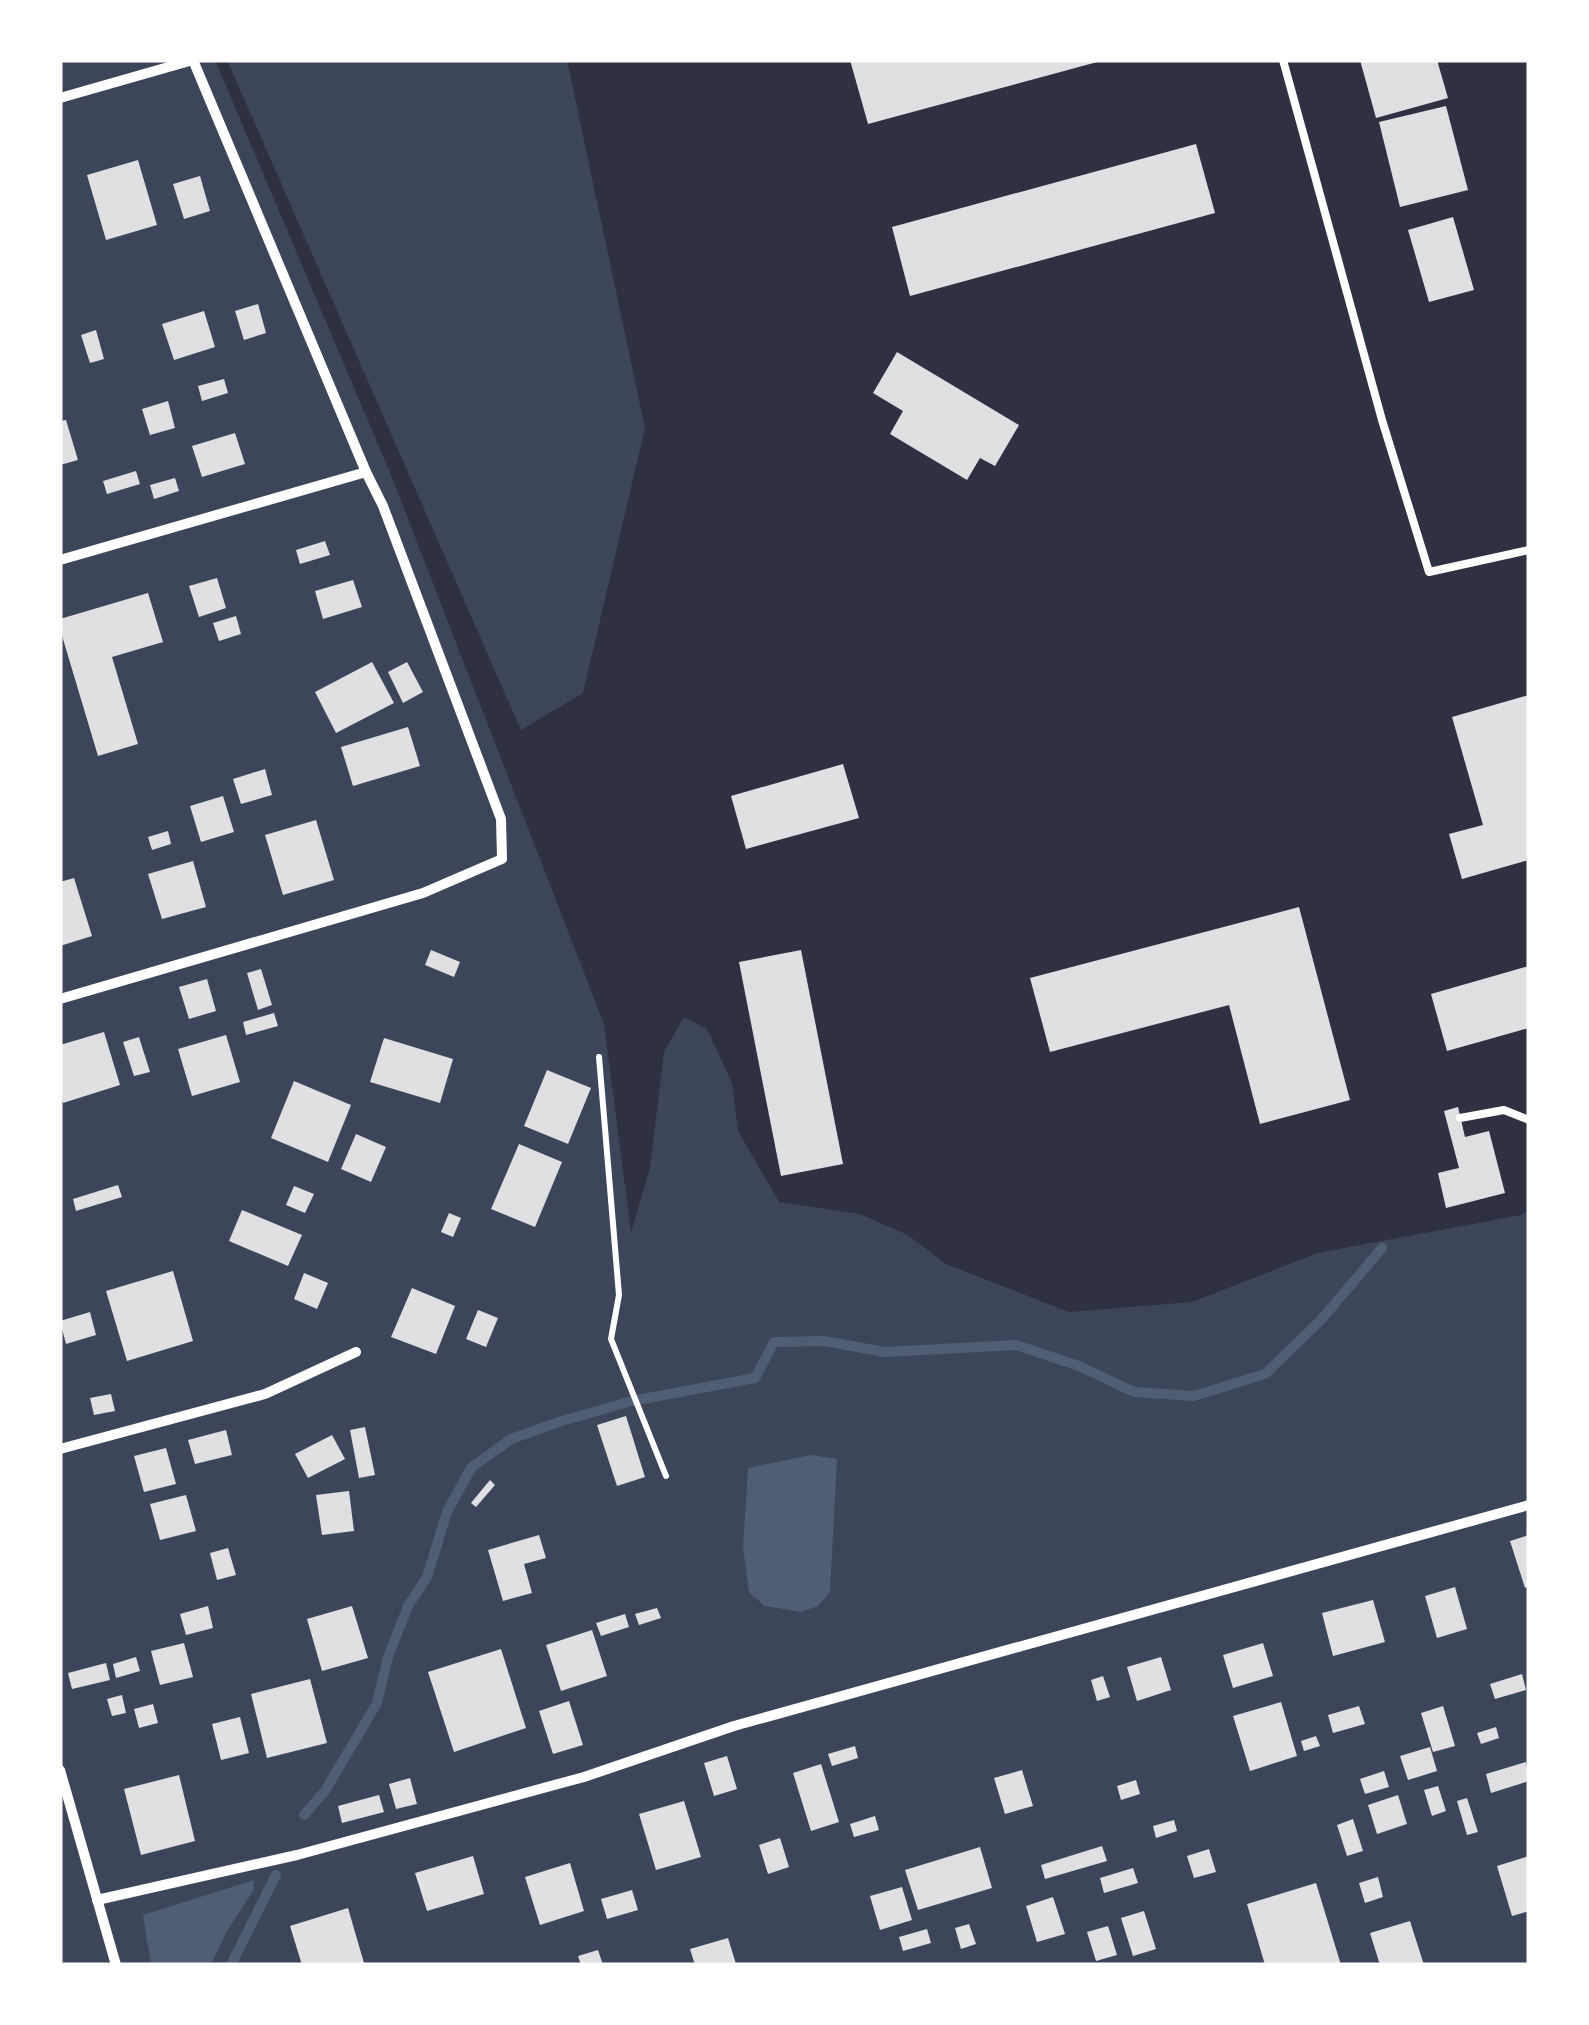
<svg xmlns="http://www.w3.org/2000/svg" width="1589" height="2025" font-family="'Times New Roman',serif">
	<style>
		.green { fill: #3c4559 }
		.water { fill: #4f5d75 }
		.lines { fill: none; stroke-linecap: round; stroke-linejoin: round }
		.stream { stroke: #4f5d75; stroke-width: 10 }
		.building { fill: #e0e0e3 }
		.path { stroke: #fff; stroke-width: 6 }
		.service { stroke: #fff; stroke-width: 8 }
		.minor { stroke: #fff; stroke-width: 10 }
	</style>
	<rect width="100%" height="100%" fill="#2d3142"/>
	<!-- green -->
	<g class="green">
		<polygon points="60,60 215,60 391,475 604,1024 631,1232 650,1168 664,1052 684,1017 707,1029 732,1083 738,1131 779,1202 860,1214 908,1235 946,1264 1069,1312 1192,1302 1317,1253 1521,1215 1529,1210 1529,1965 60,1965"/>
		<polygon points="227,60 567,60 645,428 583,693 521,730"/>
	</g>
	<!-- water -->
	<g class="water">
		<polygon points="811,1455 837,1459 830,1592 818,1606 801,1612 765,1606 749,1592 743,1547 748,1468"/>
		<polygon points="254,1880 253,1891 227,1931 211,1965 151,1965 143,1915"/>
	</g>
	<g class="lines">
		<!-- stream -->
		<g class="stream">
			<polyline points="304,1815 325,1791 377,1703 388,1657 408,1606 427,1577 447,1512 471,1468 511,1439 562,1421 632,1401 755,1378 774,1342 824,1341 885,1352 1016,1345 1079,1366 1134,1392 1194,1396 1265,1374 1321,1320 1382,1248"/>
			<polyline points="231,1965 276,1875"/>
		</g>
	</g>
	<!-- building -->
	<g class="building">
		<polygon points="850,60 1100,60 1101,61 868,124"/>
		<polygon points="1360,60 1437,60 1448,98 1376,118"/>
		<polygon points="1446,106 1468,190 1400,207 1379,122"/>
		<polygon points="1196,144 1215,213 910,296 892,227"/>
		<polygon points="138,160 157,225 106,240 87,175"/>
		<polygon points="200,176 210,211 184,219 173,184"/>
		<polygon points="1453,217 1474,290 1429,302 1408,230"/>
		<polygon points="258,304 266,333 244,340 235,311"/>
		<polygon points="204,311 215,347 174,360 162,324"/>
		<polygon points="96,330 104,359 90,363 81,335"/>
		<polygon points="897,352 1019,425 995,466 980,458 967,480 890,434 903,411 873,393"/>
		<polygon points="224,379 228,393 202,401 198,386"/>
		<polygon points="168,401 175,428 150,435 142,409"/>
		<polygon points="66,420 78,460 60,465 60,421"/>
		<polygon points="235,433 245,464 202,477 192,446"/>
		<polygon points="136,471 140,484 107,494 103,481"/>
		<polygon points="175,478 179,491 154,499 150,485"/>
		<polygon points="325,541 330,555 300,564 296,550"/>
		<polygon points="217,578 226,608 199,617 189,586"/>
		<polygon points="353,580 362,607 323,619 315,591"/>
		<polygon points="148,593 163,642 112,657 138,744 98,756 60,629 60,619"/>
		<polygon points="236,616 241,634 219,641 213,623"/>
		<polygon points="372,662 394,703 336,733 315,692"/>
		<polygon points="407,662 423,692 403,703 388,672"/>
		<polygon points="1529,695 1529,860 1462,879 1449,834 1483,825 1452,717"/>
		<polygon points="408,727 420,766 353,786 341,747"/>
		<polygon points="843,764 859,818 746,849 731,796"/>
		<polygon points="265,769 272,795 241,804 233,779"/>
		<polygon points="223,796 234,832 201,842 190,806"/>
		<polygon points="316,820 334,880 283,895 265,835"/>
		<polygon points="168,831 171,844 152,850 148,837"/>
		<polygon points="193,861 206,907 162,919 148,874"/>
		<polygon points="74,878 92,936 60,946 60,882"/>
		<polygon points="1299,907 1350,1100 1260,1124 1229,1005 1050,1052 1030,978"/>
		<polygon points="431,950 460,962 454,977 425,965"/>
		<polygon points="801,950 843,1164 781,1176 739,962"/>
		<polygon points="1529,966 1529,1028 1447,1051 1431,994"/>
		<polygon points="261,969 272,1005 258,1010 247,973"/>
		<polygon points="207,979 216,1011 189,1019 179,987"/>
		<polygon points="274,1013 278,1026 246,1035 243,1022"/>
		<polygon points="104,1032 120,1085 63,1103 60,1091 60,1045"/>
		<polygon points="226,1035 240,1082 192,1096 178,1049"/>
		<polygon points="139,1037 150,1072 134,1076 123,1042"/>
		<polygon points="384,1038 453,1059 440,1103 370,1082"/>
		<polygon points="547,1070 591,1088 568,1144 524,1126"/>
		<polygon points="294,1081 351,1105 328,1162 271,1138"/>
		<polygon points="1458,1107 1465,1137 1489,1131 1505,1193 1446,1208 1438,1173 1459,1168 1444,1111"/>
		<polygon points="356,1134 386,1147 371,1182 341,1169"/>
		<polygon points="519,1144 562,1162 535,1227 491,1209"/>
		<polygon points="118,1185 122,1197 76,1211 73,1199"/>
		<polygon points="294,1186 314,1194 305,1213 286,1205"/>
		<polygon points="242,1210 302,1235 288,1266 229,1241"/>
		<polygon points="449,1213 461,1218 453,1237 441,1232"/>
		<polygon points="173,1271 193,1341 127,1361 106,1291"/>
		<polygon points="304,1273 328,1283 317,1309 294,1299"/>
		<polygon points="412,1288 455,1306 436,1354 391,1337"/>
		<polygon points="478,1310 498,1318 486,1347 466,1339"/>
		<polygon points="90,1312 96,1335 66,1344 60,1321"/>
		<polygon points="111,1394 115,1411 94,1415 90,1398"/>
		<polygon points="626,1416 645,1477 617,1486 597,1425"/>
		<polygon points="365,1427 375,1475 359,1478 350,1430"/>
		<polygon points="226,1430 232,1455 195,1464 188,1440"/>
		<polygon points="332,1435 345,1459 308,1478 295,1454"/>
		<polygon points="166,1448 176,1484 144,1492 134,1456"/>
		<polygon points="490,1480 495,1485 476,1507 471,1503"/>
		<polygon points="349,1491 354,1531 322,1535 316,1495"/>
		<polygon points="186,1495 196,1531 160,1540 150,1504"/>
		<polygon points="539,1535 546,1558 524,1564 532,1593 503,1601 488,1550"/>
		<polygon points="1529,1535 1529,1586 1525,1588 1510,1541"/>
		<polygon points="228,1548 236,1575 217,1580 210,1553"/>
		<polygon points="1455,1587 1467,1629 1437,1638 1425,1596"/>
		<polygon points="1373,1600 1385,1642 1333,1656 1322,1613"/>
		<polygon points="208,1606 213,1628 186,1635 180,1614"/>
		<polygon points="352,1606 368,1658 322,1671 307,1619"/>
		<polygon points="657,1608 661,1618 639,1625 635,1614"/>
		<polygon points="625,1614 629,1627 601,1636 596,1623"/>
		<polygon points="592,1630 607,1676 561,1691 546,1645"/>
		<polygon points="184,1643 193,1677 160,1685 151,1651"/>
		<polygon points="1263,1643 1273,1676 1233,1688 1223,1655"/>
		<polygon points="501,1649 526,1728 454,1752 428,1672"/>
		<polygon points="136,1657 140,1671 116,1678 113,1664"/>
		<polygon points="1161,1657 1171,1690 1137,1701 1127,1667"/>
		<polygon points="106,1663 110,1680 72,1689 68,1673"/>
		<polygon points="1522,1674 1526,1690 1495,1699 1490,1684"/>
		<polygon points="1103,1676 1110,1697 1097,1701 1091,1680"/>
		<polygon points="310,1679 327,1743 267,1758 251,1694"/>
		<polygon points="122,1695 126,1713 112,1716 107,1699"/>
		<polygon points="569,1701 583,1745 553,1754 539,1711"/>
		<polygon points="1281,1702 1297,1756 1250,1771 1233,1716"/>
		<polygon points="153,1704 158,1723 139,1728 134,1709"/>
		<polygon points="1359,1706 1365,1724 1333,1733 1328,1715"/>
		<polygon points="1443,1706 1455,1746 1433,1752 1421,1713"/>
		<polygon points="240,1717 249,1753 221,1760 212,1724"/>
		<polygon points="1496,1727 1499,1738 1481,1744 1477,1733"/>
		<polygon points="1316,1736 1320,1746 1304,1751 1301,1741"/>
		<polygon points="855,1746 858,1758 832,1766 828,1754"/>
		<polygon points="1430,1747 1437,1771 1408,1780 1400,1756"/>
		<polygon points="727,1756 737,1789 714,1796 704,1763"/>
		<polygon points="1526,1762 1529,1781 1491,1793 1486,1774"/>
		<polygon points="821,1764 839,1822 811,1831 793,1773"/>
		<polygon points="1022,1770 1033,1806 1005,1814 994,1778"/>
		<polygon points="1384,1771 1389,1787 1365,1794 1360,1779"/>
		<polygon points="179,1775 195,1841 141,1855 124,1789"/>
		<polygon points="410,1778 417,1804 396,1809 389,1784"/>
		<polygon points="1136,1780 1140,1794 1121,1800 1117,1786"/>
		<polygon points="1438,1786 1446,1811 1432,1816 1424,1790"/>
		<polygon points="379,1795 384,1812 342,1823 338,1806"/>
		<polygon points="1398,1795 1407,1824 1377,1834 1368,1805"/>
		<polygon points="1467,1798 1478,1832 1467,1835 1457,1801"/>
		<polygon points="684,1801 701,1857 656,1870 639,1814"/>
		<polygon points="875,1816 879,1830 854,1837 850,1824"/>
		<polygon points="1353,1819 1363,1851 1347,1856 1337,1825"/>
		<polygon points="1174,1820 1177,1831 1156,1838 1153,1826"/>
		<polygon points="780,1838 789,1867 768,1874 759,1845"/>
		<polygon points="1102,1846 1107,1861 1045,1879 1041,1865"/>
		<polygon points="980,1847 992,1888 918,1910 905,1870"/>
		<polygon points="1209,1849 1216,1872 1194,1878 1187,1856"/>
		<polygon points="473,1856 484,1894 427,1911 415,1873"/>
		<polygon points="1529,1856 1529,1911 1512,1916 1497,1866"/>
		<polygon points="570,1863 584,1911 540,1925 525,1877"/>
		<polygon points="1133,1868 1138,1883 1104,1893 1100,1878"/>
		<polygon points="1378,1877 1383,1897 1365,1903 1359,1883"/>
		<polygon points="1316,1883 1341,1965 1265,1965 1247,1904"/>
		<polygon points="902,1887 912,1920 880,1930 870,1896"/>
		<polygon points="632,1890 638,1910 607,1919 601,1899"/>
		<polygon points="1053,1897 1065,1934 1037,1942 1026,1906"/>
		<polygon points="348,1908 364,1963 355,1965 302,1965 290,1926"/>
		<polygon points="1144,1911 1156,1949 1133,1956 1121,1918"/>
		<polygon points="1410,1921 1424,1965 1380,1965 1370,1933"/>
		<polygon points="969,1924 976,1944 961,1949 955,1928"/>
		<polygon points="1108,1926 1117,1955 1096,1961 1087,1932"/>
		<polygon points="927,1929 931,1943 903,1951 899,1937"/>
		<polygon points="728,1938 736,1964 695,1965 690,1949"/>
		<polygon points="598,1950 603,1965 581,1965 578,1956"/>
	</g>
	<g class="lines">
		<!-- path -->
		<polyline class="path" points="599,1057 619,1295 611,1339 666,1476"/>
		<!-- service -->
		<g class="service">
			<polyline points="1283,60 1382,420 1429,572 1529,550"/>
			<polyline points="1460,1118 1504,1110 1529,1120"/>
		</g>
		<!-- minor -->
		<g class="minor">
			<polyline points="60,98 193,60"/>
			<polyline points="60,560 366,472"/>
			<polyline points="60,999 423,893 502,859 501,819 383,506 366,472 193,60"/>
			<polyline points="60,1449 265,1394 356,1352"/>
			<polyline points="60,1770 116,1965"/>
			<polyline points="97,1900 297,1855 584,1777 734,1726 1529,1505"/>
		</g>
	</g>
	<!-- border -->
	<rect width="1589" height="2025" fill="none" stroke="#ffffff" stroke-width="125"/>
</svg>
